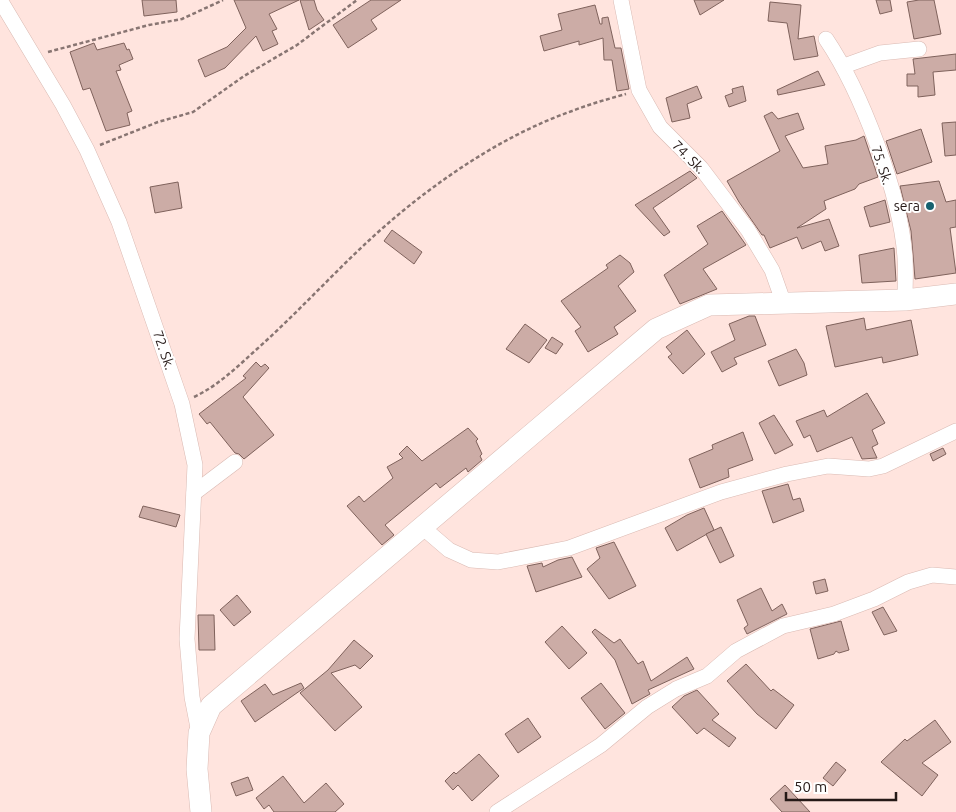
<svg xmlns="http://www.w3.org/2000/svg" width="956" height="812" font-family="Ubuntu,sans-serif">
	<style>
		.building { fill: #ccaca6; stroke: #7f625c }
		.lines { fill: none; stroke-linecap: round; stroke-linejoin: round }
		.street-casing { stroke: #dabab3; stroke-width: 16 }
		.secondary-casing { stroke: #dabab3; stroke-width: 22 }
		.path { stroke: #887572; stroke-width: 2.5; stroke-dasharray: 4 2.5; stroke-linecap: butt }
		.street { stroke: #fff; stroke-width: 15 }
		.secondary { stroke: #fff; stroke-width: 21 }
		.poi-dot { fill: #17616f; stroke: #fff; stroke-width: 2 }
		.labels { text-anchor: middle; stroke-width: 4; stroke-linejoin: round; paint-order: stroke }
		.street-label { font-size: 14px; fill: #251917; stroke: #fff }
		.poi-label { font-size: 14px; fill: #251917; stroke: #fff; text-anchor: end }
	</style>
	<rect width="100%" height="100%" fill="#ffe4de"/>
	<!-- building -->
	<g class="building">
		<polygon points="142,0 176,0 177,12 144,16"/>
		<polygon points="234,0 299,0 269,14 277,29 272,31 278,44 263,51 256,36 225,68 205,77 198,60 227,47 246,28"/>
		<polygon points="300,0 314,0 317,10 324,20 309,30"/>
		<polygon points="371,0 401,0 371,20 377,29 348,48 333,25"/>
		<polygon points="694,0 724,0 700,15"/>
		<polygon points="876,0 890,0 892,11 880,14"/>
		<polygon points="919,0 934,0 941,34 914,39 907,2"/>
		<polygon points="770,2 801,5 798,39 814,36 818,56 794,60 787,23 768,21"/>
		<polygon points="595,5 600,24 602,24 602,18 608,17 615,48 621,48 629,89 617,91 612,60 604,60 603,38 579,45 579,41 544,51 540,36 562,30 558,14"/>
		<polygon points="94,43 97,50 124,43 127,50 129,49 133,59 119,65 121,70 116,71 132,111 127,113 130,125 106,131 90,88 83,90 70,52"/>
		<polygon points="956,54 956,70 933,72 935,95 918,97 918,86 907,86 907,74 915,74 913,59"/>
		<polygon points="818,71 825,85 778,95 777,90"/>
		<polygon points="697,86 702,98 687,104 690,118 672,122 666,98"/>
		<polygon points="743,86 746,101 729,107 725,96 733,93 732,89"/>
		<polygon points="772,112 778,119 798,113 804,129 785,136 803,168 828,164 825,146 856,140 864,136 878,177 859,184 855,189 824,201 826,209 797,228 829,219 839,246 825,251 821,241 802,249 797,237 770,248 764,235 762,235 739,202 727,181 780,151 764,116"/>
		<polygon points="956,122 956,155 945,156 942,123"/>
		<polygon points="921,129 932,162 897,174 886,141"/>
		<polygon points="690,171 697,178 653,208 670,232 664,236 635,205"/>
		<polygon points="939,181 946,202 956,200 956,227 950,228 956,273 915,279 911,231 900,186"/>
		<polygon points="178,182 182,208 155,213 150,187"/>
		<polygon points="885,200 890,222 870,227 864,207"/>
		<polygon points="722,211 746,245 703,269 717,289 680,304 664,275 708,244 697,226"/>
		<polygon points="392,230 422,252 414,264 384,241"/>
		<polygon points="894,248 896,281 862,283 859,255"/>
		<polygon points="620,255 630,263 634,272 618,286 636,311 614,327 618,334 588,352 575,331 581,327 561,301 608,268 606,265"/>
		<polygon points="749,316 755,316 766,345 734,358 737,364 722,372 711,352 735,340 729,324"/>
		<polygon points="864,318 866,330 911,320 918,355 883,363 882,357 835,367 826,326"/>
		<polygon points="525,324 547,340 529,363 506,349"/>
		<polygon points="687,330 705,354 683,374 668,357 672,354 666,347"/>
		<polygon points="552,337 563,344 556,354 545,348"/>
		<polygon points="796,349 804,363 807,375 779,386 768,361"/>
		<polygon points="256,362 261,367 265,364 269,368 243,397 274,435 244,459 239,454 235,453 210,422 207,424 199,414 246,378 243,376"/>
		<polygon points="867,393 885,423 872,430 878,444 872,447 877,458 862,459 852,437 817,452 810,435 804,438 796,421 824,410 827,417"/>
		<polygon points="774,415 793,445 775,454 759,423"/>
		<polygon points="468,428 478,439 476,441 482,454 480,456 482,460 468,472 466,468 440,488 436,483 385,525 394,535 382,545 347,506 359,496 364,502 393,478 387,467 403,458 399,454 407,446 422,461"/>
		<polygon points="743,432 753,460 728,469 729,477 700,488 689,459 713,449 712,445"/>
		<polygon points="943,448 946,454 933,461 930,454"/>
		<polygon points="788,484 793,500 800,498 804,511 773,523 762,491"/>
		<polygon points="143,506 180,515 176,527 139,517"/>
		<polygon points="704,508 714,530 677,551 665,528 687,515"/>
		<polygon points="721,527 734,556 720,563 706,534"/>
		<polygon points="614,542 636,586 609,599 587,569 600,558 596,548"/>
		<polygon points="572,557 582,577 536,592 527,566 542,563 543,567 558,560"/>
		<polygon points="825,579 828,591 816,594 813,582"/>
		<polygon points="761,588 772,611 782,604 787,614 747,634 744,628 748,625 737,600"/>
		<polygon points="237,595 251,612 234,626 220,610"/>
		<polygon points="883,607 897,631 884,635 872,612"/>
		<polygon points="198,615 214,615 215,650 199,650"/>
		<polygon points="841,621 849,650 839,653 836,651 834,654 818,659 810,629"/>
		<polygon points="562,626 587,653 569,669 545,642"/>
		<polygon points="595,629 614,643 620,639 638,664 643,661 651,681 687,657 694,669 648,690 650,694 632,704 615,660 592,632"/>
		<polygon points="354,640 373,656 360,669 355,665 331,673 362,707 335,731 300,693 328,670"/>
		<polygon points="746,664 771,691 773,689 794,705 776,729 757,714 727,681"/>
		<polygon points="301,683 304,688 255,722 241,701 265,684 273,695"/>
		<polygon points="601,683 625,713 605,729 581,698"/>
		<polygon points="697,690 719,714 712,720 736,738 729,747 704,728 697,734 672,707 684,696"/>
		<polygon points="528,718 541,737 518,753 505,734"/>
		<polygon points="935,720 951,742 922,763 938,775 922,796 881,762 905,739 907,741"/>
		<polygon points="479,754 499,776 472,801 458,785 453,790 445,781 454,772 456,774"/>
		<polygon points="836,762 846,770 833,786 823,778"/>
		<polygon points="283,776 304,803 326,783 344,804 335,812 274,812 269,805 264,809 256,798"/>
		<polygon points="248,777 253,790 236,796 231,783"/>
		<polygon points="785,785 810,812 782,812 770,799"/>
	</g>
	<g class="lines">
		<!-- street casing -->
		<g class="street-casing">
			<g id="street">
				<polyline points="0,0 63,105 87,150 119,222 182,404 195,465 187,639 192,697 199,733"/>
				<polyline points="621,0 639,90 660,127 701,168 748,230 772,270 784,304"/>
				<path d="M826 39C861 91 901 195 905 258 906 272 905 286 905 300"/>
				<polyline points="844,66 880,53 919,49"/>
				<polyline points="194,493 235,462"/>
				<polyline points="421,526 449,550 471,560 498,562 569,548 721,492 787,474 828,466 869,469 883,466 956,431"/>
				<polyline points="497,812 601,745 647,707 676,689 707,676 736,651 783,626 834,614 874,599 908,582 932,575 956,577"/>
			</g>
		</g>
		<!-- secondary casing -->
		<g class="secondary-casing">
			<polyline id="secondary" points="201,812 197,769 199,733 211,706 656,329 709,305 905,300 956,294"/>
		</g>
		<!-- path -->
		<g class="path">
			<polyline points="48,52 149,25 182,19 223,0"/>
			<polyline points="100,145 158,122 193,112 244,76 297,45 357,0"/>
			<path d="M194 397C219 385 237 367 257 349 294 316 327 280 363 246 420 192 497 137 572 111 590 104 608 99 626 94"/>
		</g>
		<!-- street -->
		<use href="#street" class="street"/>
		<!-- secondary -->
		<use href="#secondary" class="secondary"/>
	</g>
	<!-- markers -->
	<circle class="poi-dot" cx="930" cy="206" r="5"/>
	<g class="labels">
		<!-- street labels -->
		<g class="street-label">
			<text transform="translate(689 157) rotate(45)" y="5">74. Sk.</text>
			<text transform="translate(882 165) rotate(72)" y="5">75. Sk.</text>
			<text transform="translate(164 350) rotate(71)" y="5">72. Sk.</text>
		</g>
		<!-- poi labels -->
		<g class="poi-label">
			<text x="920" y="211">sera</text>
		</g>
	</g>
	<!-- scale -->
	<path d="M786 792v8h110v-8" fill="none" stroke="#251917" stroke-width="2.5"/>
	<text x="794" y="792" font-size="15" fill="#251917" stroke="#ffffff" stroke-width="4" paint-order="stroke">50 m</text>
</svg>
